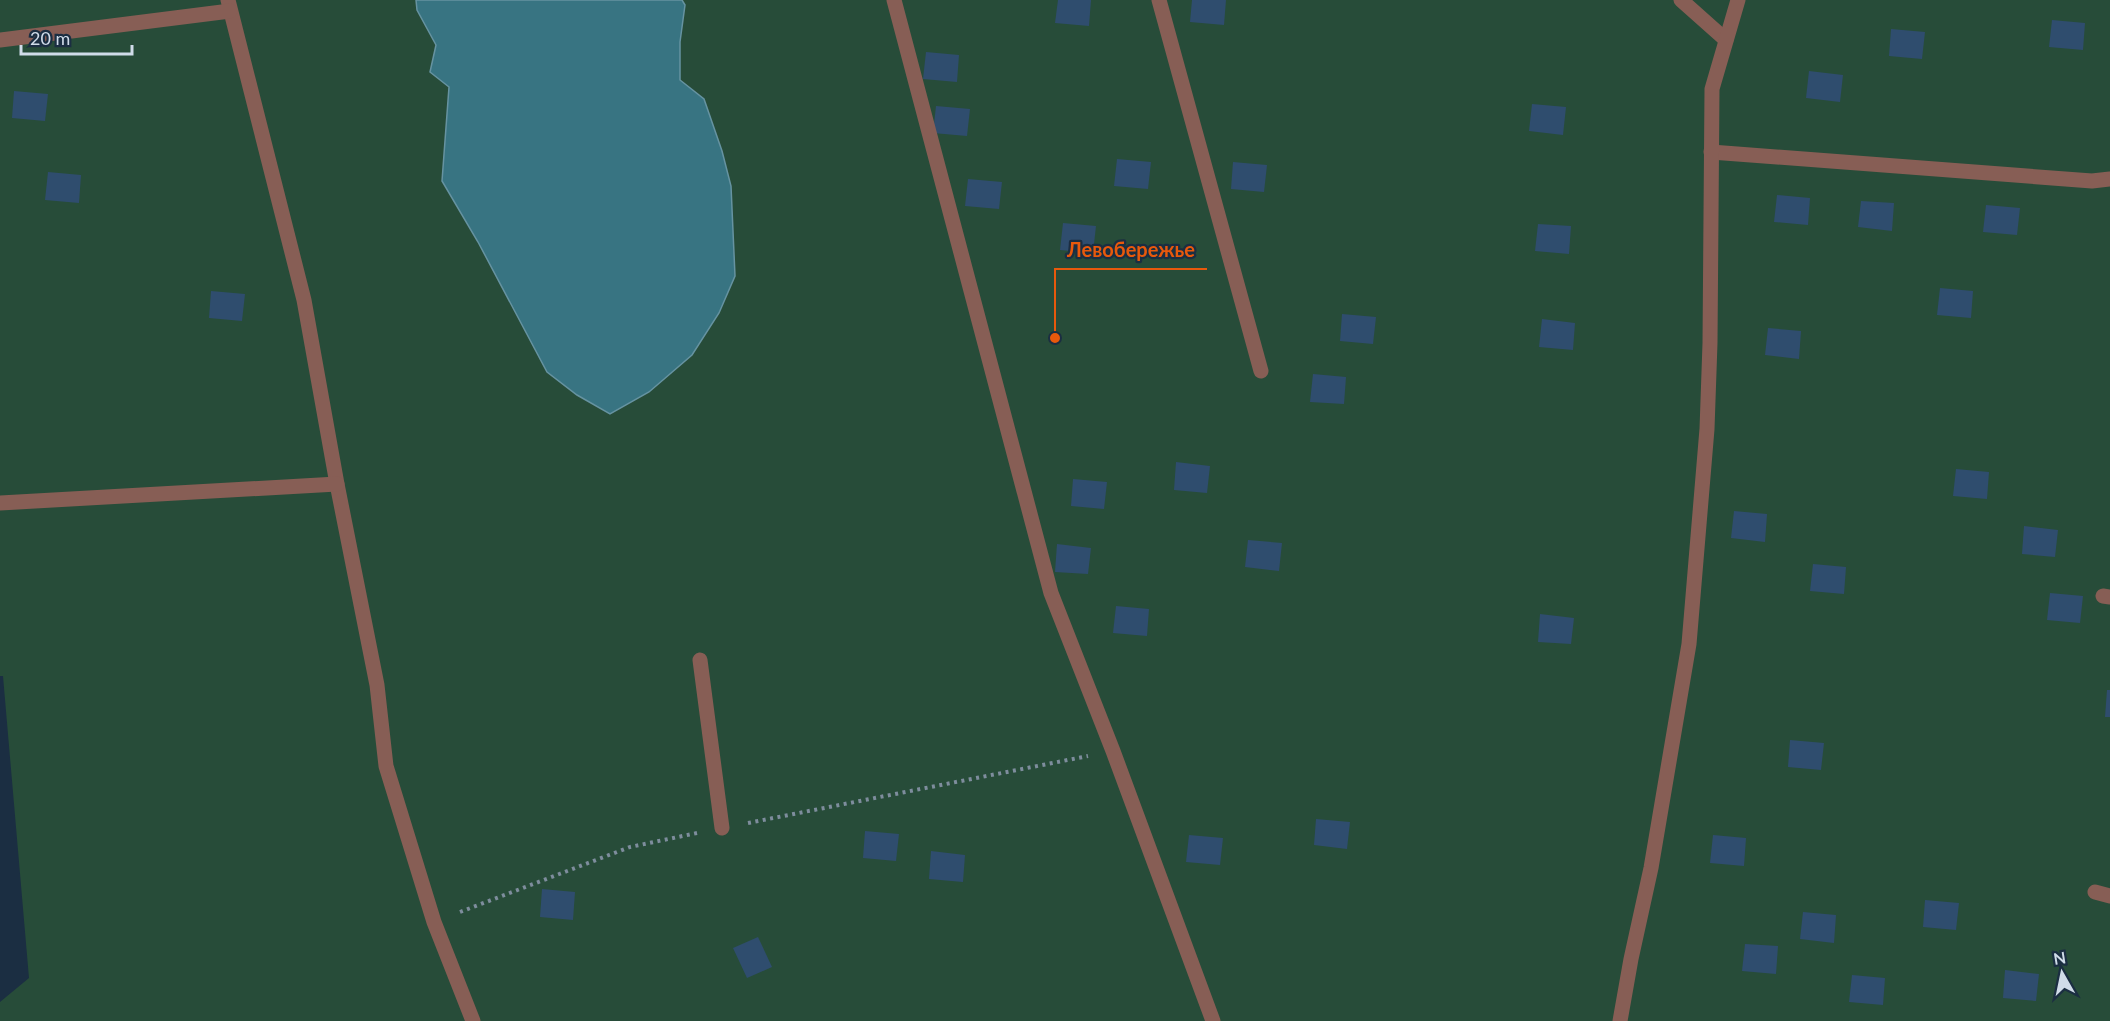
<svg xmlns="http://www.w3.org/2000/svg" width="2110" height="1021" font-family="Lato,sans-serif">
	<style>
		.green { fill: #274c39 }
		.water { fill: #387482; stroke: #6693a1; stroke-width: 1.5 }
		.building { fill: #2f4d6e }
		.lines { fill: none; stroke-linecap: round; stroke-linejoin: round }
		.path { stroke: #7e8d9d; stroke-width: 4; stroke-dasharray: 3 4.5; stroke-linecap: butt }
		.service { stroke: #875e55; stroke-width: 15 }
		.minor { stroke: #875e55; stroke-width: 15 }
		.leader { fill: none; stroke: #e8590c; stroke-width: 2 }
		.callout-dot { fill: #e8590c; stroke: #1b2e42; stroke-width: 2 }
		.callout-label { font-size: 20px; text-anchor: middle; font-weight: bold; fill: #e8590c; stroke: #1b2e42; stroke-width: 4.5; stroke-linejoin: round; paint-order: stroke }
	</style>
	<rect width="100%" height="100%" fill="#1b2e42"/>
	<!-- green -->
	<polygon class="green" points="0,0 2110,0 2110,1021 0,1021 0,1002 29,978 3,676 0,676"/>
	<!-- water -->
	<polygon class="water" points="416,0 682,0 685,5 680,42 680,80 704,99 722,151 731,186 735,276 719,313 692,355 649,392 610,414 577,395 547,372 478,242 442,181 449,87 430,72 436,45 417,10"/>
	<!-- building -->
	<g class="building">
		<polygon points="1058,0 1091,0 1089,26 1055,23"/>
		<polygon points="1192,0 1226,0 1224,25 1190,22"/>
		<polygon points="2052,20 2085,23 2083,50 2049,47"/>
		<polygon points="1891,29 1925,32 1922,59 1889,56"/>
		<polygon points="926,52 959,55 957,82 923,79"/>
		<polygon points="1809,71 1843,75 1840,102 1806,98"/>
		<polygon points="14,91 48,94 45,121 12,118"/>
		<polygon points="1532,104 1566,107 1563,135 1529,131"/>
		<polygon points="936,106 970,109 967,136 933,133"/>
		<polygon points="1117,159 1151,162 1148,189 1114,186"/>
		<polygon points="1233,162 1267,165 1264,192 1231,189"/>
		<polygon points="48,172 81,175 79,203 45,200"/>
		<polygon points="968,179 1002,182 999,209 965,206"/>
		<polygon points="1777,195 1810,198 1808,225 1774,222"/>
		<polygon points="1861,201 1894,203 1892,231 1858,227"/>
		<polygon points="1986,205 2020,208 2017,235 1983,232"/>
		<polygon points="1063,223 1096,226 1093,253 1060,250"/>
		<polygon points="1538,224 1571,226 1569,254 1535,251"/>
		<polygon points="1940,288 1973,291 1971,318 1937,315"/>
		<polygon points="211,291 245,294 242,321 209,318"/>
		<polygon points="1342,314 1376,317 1373,344 1340,341"/>
		<polygon points="1542,319 1575,323 1573,350 1539,347"/>
		<polygon points="1768,328 1801,331 1799,359 1765,355"/>
		<polygon points="1313,374 1346,377 1344,404 1310,402"/>
		<polygon points="1176,462 1210,466 1207,493 1174,490"/>
		<polygon points="1956,469 1989,472 1987,499 1953,496"/>
		<polygon points="1073,479 1107,482 1104,509 1071,506"/>
		<polygon points="1734,511 1767,514 1765,542 1731,538"/>
		<polygon points="2024,526 2058,530 2055,557 2022,554"/>
		<polygon points="1248,540 1282,543 1279,571 1245,567"/>
		<polygon points="1057,544 1091,548 1088,574 1055,572"/>
		<polygon points="1813,564 1846,567 1844,594 1810,591"/>
		<polygon points="2050,593 2083,596 2080,623 2047,620"/>
		<polygon points="1116,606 1149,609 1147,636 1113,633"/>
		<polygon points="1540,614 1574,618 1571,644 1538,642"/>
		<polygon points="2107,690 2110,690 2110,717 2105,717"/>
		<polygon points="1790,740 1824,743 1821,770 1788,767"/>
		<polygon points="1316,819 1350,822 1347,849 1314,845"/>
		<polygon points="865,831 899,834 896,861 863,858"/>
		<polygon points="1189,835 1223,838 1220,865 1186,862"/>
		<polygon points="1713,835 1746,838 1744,866 1710,863"/>
		<polygon points="931,851 965,855 963,882 929,879"/>
		<polygon points="542,889 575,892 573,920 540,917"/>
		<polygon points="1925,900 1959,903 1956,930 1923,927"/>
		<polygon points="1803,912 1836,915 1834,943 1800,939"/>
		<polygon points="758,937 772,967 747,978 733,948"/>
		<polygon points="1745,944 1778,946 1776,974 1742,971"/>
		<polygon points="2005,970 2039,974 2036,1001 2003,998"/>
		<polygon points="1852,975 1885,978 1883,1005 1849,1002"/>
	</g>
	<g class="lines">
		<!-- path -->
		<g class="path">
			<polyline points="748,823 1088,756"/>
			<polyline points="460,912 630,847 697,833"/>
		</g>
		<!-- service -->
		<g class="service">
			<polyline points="228,0 304,300 337,484 377,685 386,766 434,922 473,1021"/>
			<polyline points="894,0 1051,593 1113,751 1213,1021"/>
			<polyline points="1159,0 1261,371"/>
			<polyline points="1681,0 1726,40"/>
			<polyline points="0,40 230,11"/>
			<polyline points="1711,152 2092,181 2110,179"/>
			<polyline points="0,503 337,484"/>
			<polyline points="2103,596 2110,597"/>
			<polyline points="700,660 722,828"/>
			<polyline points="2095,892 2110,896"/>
		</g>
		<!-- minor -->
		<polyline class="minor" points="1620,1021 1631,959 1651,868 1689,644 1707,429 1710,343 1712,89 1738,0"/>
	</g>
	<!-- callouts -->
	<path class="leader" d="M1055 338L1055 269H1207"/>
	<circle class="callout-dot" cx="1055" cy="338" r="6"/>
	<g class="callout-label">
		<text x="1131" y="257">Левобережье</text>
	</g>
	<!-- north arrow -->
	<g transform="translate(2062 973) rotate(351)" stroke="#1b2e42" stroke-width="4.5" paint-order="stroke">
	<path d="M0-4.5L10 22L0 15L-10 22Z" fill="#d0dce9"/>
	<text y="-9" font-size="16" font-weight="bold" text-anchor="middle" fill="#d0dce9">N</text>
	</g>
	<!-- scale -->
	<path d="M21 45v9h111v-9" fill="none" stroke="#d0dce9" stroke-width="3"/>
	<text x="30" y="45" font-size="18" fill="#d0dce9" stroke="#1b2e42" stroke-width="4.5" paint-order="stroke">20 m</text>
</svg>
